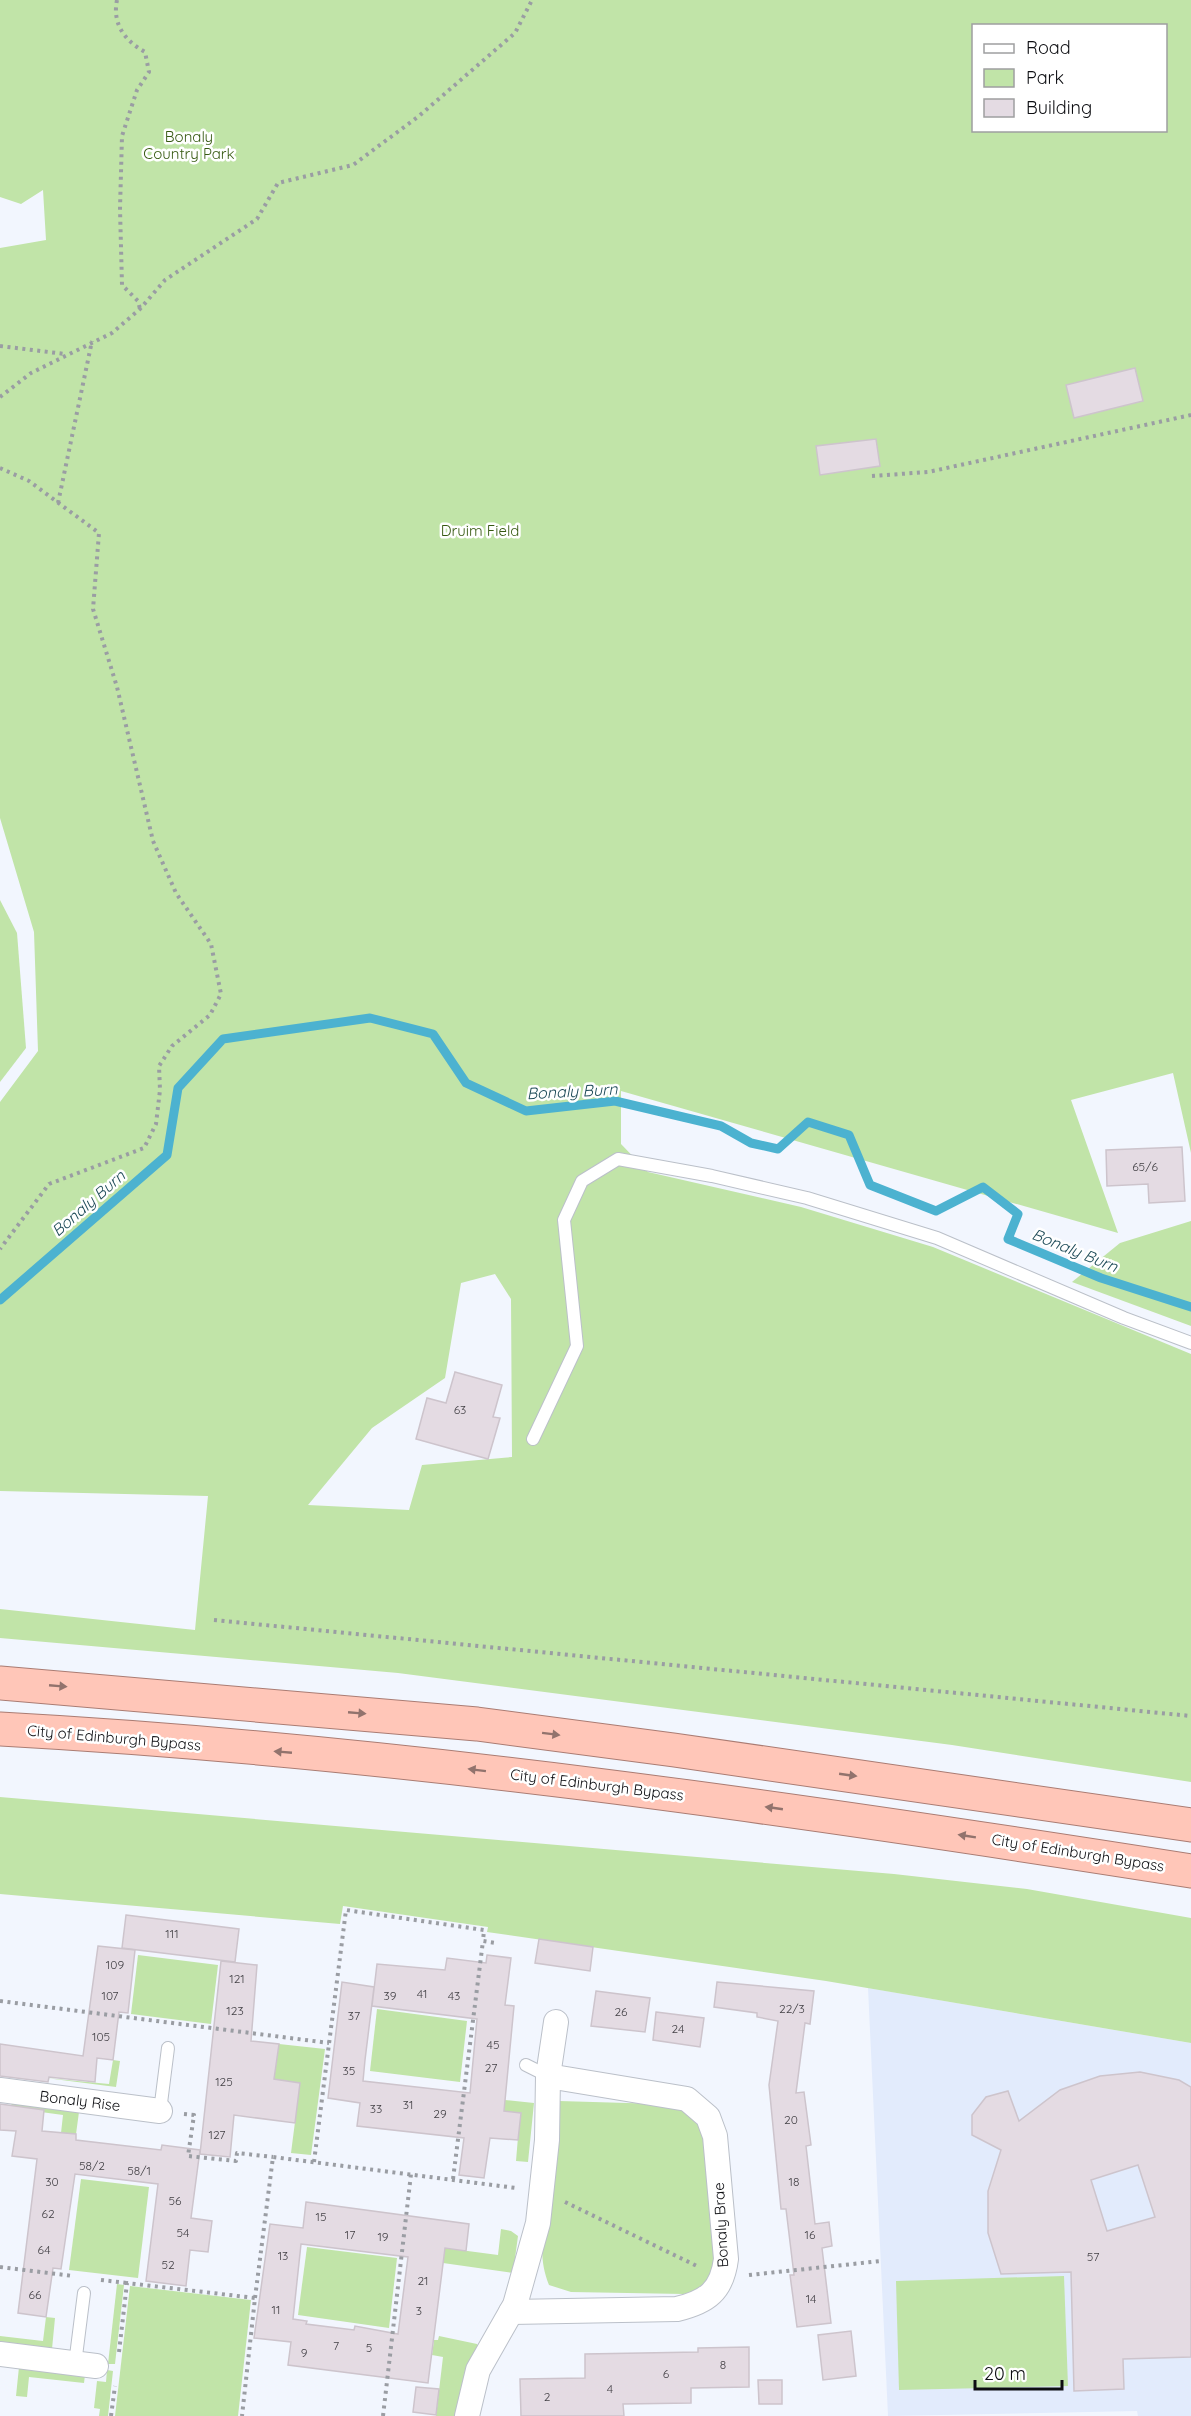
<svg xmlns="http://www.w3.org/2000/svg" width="1191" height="2416" font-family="Quicksand,sans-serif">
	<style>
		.built { fill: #e2ebfc }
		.green { fill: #c1e4a8; fill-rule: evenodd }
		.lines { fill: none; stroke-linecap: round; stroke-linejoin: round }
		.stream { stroke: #4cb2d0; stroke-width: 9 }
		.building { fill: #e4dbe3; stroke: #cdc4cc; stroke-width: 1.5; fill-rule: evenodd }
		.service-casing { stroke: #bbc0c9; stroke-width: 14 }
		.minor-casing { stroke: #bbc0c9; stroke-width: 26 }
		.trunk-casing { stroke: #aa7c73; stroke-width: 35 }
		.path { stroke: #9a9da3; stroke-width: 4; stroke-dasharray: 3 4.5; stroke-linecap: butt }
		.service { stroke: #fff; stroke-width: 12 }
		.minor { stroke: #fff; stroke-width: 24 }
		.trunk { stroke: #ffc6b8; stroke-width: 33 }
		.oneway { fill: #92736d }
		.labels { text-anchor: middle; stroke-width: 5; stroke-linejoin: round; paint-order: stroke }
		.number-label { font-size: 12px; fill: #434146 }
		.park-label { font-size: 15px; fill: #365911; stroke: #fff }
		.street-label { font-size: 15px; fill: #0d0e12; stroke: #fff }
		.water-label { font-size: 16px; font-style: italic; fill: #1e4b58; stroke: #fff }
	</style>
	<rect width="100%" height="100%" fill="#f2f6fe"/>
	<!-- built -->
	<polygon class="built" points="868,1988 1191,2043 1191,2416 1138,2416 1137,2411 888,2416"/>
	<!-- green -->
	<g class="green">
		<path d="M0 0H1191V1153L1173 1073 1071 1100 1118 1233 621 1091V1144L648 1172 801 1207 933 1247 1191 1354V1782L952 1745 398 1673 0 1638V1609L195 1630 208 1496 0 1491V1102L38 1051 34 932 0 818V248L46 240 43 190 21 204 0 197ZM974 26H1166V130H974ZM495 1274 511 1299 512 1457 422 1465 409 1510 308 1505 372 1428 445 1378 461 1283Z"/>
		<polygon points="0,900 17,933 26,1048 0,1082"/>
		<polygon points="1191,1221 1191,1326 1072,1282 1120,1243"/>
		<polygon points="0,1797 894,1874 1027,1889 1191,1918 1191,2043 826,1981 487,1932 488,1927 343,1906 340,1924 0,1894"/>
		<polygon points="138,1955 218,1965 211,2024 131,2014"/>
		<polygon points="377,2009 467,2021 460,2082 370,2071"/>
		<polygon points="279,2044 325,2049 311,2155 291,2153 300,2083 274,2079"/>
		<polygon points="113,2060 120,2061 116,2087 46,2078 109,2084"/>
		<polygon points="505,2100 534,2103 528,2162 516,2161 520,2113 503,2111"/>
		<path d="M559 2101 661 2104 682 2109 703 2128 718 2260 714 2275 696 2291 684 2294 571 2292 549 2285C534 2247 548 2226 554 2189 558 2161 557 2130 559 2101Z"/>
		<polygon points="9,2103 79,2112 76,2134 61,2133 63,2115 19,2109"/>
		<polygon points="81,2179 149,2187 138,2278 69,2270"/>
		<polygon points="501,2229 511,2231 518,2236 513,2273 443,2263 445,2248 498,2255"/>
		<polygon points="307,2247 397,2258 389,2328 298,2315"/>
		<polygon points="1064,2276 1068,2386 899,2390 896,2281"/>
		<polygon points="117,2284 124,2285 115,2364 108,2364"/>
		<polygon points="130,2286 251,2300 238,2416 115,2416"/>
		<polygon points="46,2317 55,2318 52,2349 0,2343 0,2336 43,2341"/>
		<polygon points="439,2336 477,2344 479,2347 458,2416 436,2416 443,2357 432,2355 434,2340 438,2340"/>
		<polygon points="19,2367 85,2375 84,2383 29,2377 27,2397 16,2396"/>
		<polygon points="107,2370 113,2371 108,2416 99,2416 100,2409 94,2408 97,2381 106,2382"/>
	</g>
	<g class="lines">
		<!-- stream -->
		<polyline class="stream" points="0,1300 167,1155 178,1088 223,1039 370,1018 433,1034 466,1083 526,1111 615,1101 721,1126 751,1143 778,1149 808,1122 849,1135 870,1185 936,1211 983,1187 1018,1214 1008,1239 1101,1278 1191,1307"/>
	</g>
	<!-- building -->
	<g class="building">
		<polygon points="1135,368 1143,401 1074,418 1066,385"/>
		<polygon points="876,439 880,466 820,475 816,446"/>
		<polygon points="1182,1147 1185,1201 1149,1203 1148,1184 1107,1186 1106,1150"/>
		<polygon points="455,1372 502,1385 493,1417 500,1418 488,1459 416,1439 427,1398 446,1403"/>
		<polygon points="126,1915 239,1929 235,1962 122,1948"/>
		<polygon points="539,1939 593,1947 590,1971 535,1963"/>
		<polygon points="98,1946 135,1950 128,2013 119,2012 113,2060 97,2058 95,2082 49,2077 48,2082 0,2076 0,2044 83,2056"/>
		<polygon points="487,1955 511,1958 505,2005 514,2006 504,2111 521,2113 518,2140 490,2138 484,2178 459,2175 464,2138 357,2126 360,2103 328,2098 342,1982 374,1987 365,2060 363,2081 470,2093 477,2019 372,2006 377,1964 445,1970 447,1958 486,1963"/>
		<polygon points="221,1961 257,1965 251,2041 279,2044 274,2079 300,2083 295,2123 234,2115 230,2157 200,2154"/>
		<polygon points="717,1982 814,1991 810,2024 805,2023 796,2093 804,2092 811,2145 806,2146 815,2224 829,2222 832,2246 822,2248 831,2323 797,2327 790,2275 794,2275 786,2209 781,2209 769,2085 778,2021 757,2017 757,2013 714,2007"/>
		<polygon points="596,1991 650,1998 645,2032 591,2026"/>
		<polygon points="656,2012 704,2018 700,2047 653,2040"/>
		<path d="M1140 2072 1179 2080 1191 2087V2357L1123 2359 1124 2389 1074 2391 1071 2272 1001 2274 988 2233V2191L1001 2150 972 2135V2115L986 2097 1008 2091 1019 2121 1060 2090 1100 2076ZM1138 2165 1155 2217 1107 2231 1091 2180Z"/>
		<polygon points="0,2104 44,2110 42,2131 76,2134 76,2140 161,2150 162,2145 200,2150 191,2218 212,2221 208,2252 190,2250 186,2286 146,2281 158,2184 75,2174 61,2269 53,2268 46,2317 18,2313 37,2159 12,2156 16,2131 0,2130"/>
		<path d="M306 2202 469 2224 466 2251 445 2248 428 2383 288 2365 291 2342 254 2338 270 2224 303 2228ZM301 2244 408 2257 398 2334 355 2326 354 2330 306 2324 307 2321 293 2319Z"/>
		<polygon points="851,2331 856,2376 823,2380 818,2335"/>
		<polygon points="749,2347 749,2387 691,2388 691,2403 623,2404 624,2416 521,2416 520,2379 585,2378 585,2354 698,2352 698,2348"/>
		<polygon points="758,2380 782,2380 782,2404 759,2404"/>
		<polygon points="416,2387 439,2389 436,2415 413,2412"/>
	</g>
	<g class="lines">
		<!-- service casing -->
		<g class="service-casing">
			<g id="service">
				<polyline points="533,1439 577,1346 564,1220 582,1181 618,1159 712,1176 807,1198 937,1238 1124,1318 1191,1343"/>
				<polyline points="526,2065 548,2076"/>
				<polyline points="160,2111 168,2048"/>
				<polyline points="75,2364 84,2293"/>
			</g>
		</g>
		<!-- minor casing -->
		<g class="minor-casing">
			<g id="minor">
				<polyline points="0,2090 160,2111"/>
				<path d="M511 2312 677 2309C707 2302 722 2291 726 2259L715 2136 708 2117 687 2099 548 2076"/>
				<polyline points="0,2354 96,2366"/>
				<polyline points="467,2416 478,2370 515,2305 538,2223 547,2140 548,2076 556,2022"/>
			</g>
		</g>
		<!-- trunk casing -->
		<g class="trunk-casing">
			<g id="trunk">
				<polyline points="0,1683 477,1724 674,1750 1191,1825"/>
				<path d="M0 1729C400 1751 796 1809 1191 1871"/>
			</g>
		</g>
		<!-- path -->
		<g class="path">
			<path d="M117 0C112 24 125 41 145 52L149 72 137 90 122 136 120 209 122 285 138 301 140 309"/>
			<polyline points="0,346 65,354"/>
			<polyline points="0,397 31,373 112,333 140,309 165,280 257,219 278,183 353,165 419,116 515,33 532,0"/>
			<polyline points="0,468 29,481 99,533 93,609 117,687 153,841 176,893 211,944 221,994 210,1015 172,1046 159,1066 160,1090 156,1124 144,1148 49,1184 0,1249"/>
			<polyline points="872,476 928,472 1191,415"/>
			<polyline points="58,503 92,341"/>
			<polyline points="214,1620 1191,1716"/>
			<polyline points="0,2001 329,2043"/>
			<polyline points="184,2114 194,2115 188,2156 236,2161 237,2153 273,2157"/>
			<polyline points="314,2162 346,1910 484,1930 483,1941 496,1943"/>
			<polyline points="453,2179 483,1941"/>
			<polyline points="565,2202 699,2267"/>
			<polyline points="0,2267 73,2276"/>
			<polyline points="749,2275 881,2261"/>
			<polyline points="101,2280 127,2283"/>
			<polyline points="255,2298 273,2157 516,2188"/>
			<polyline points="119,2352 127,2283 255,2298 242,2416"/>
			<polyline points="111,2416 115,2386"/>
			<polyline points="383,2416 411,2174"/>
		</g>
		<!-- service -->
		<use href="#service" class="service"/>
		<!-- minor -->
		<use href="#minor" class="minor"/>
		<!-- trunk -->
		<use href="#trunk" class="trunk"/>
	</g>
	<!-- one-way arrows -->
	<defs><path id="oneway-solid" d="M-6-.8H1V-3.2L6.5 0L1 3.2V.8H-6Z" transform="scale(1.5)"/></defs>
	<g class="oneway">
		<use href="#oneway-solid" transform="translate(58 1686) rotate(5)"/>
		<use href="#oneway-solid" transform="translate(357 1713) rotate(5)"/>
		<use href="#oneway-solid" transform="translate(551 1734) rotate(7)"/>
		<use href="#oneway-solid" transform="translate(283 1752) rotate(-175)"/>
		<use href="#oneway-solid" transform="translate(477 1770) rotate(-173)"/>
		<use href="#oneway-solid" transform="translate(848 1775) rotate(8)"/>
		<use href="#oneway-solid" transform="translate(774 1808) rotate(-172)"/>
		<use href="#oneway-solid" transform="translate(967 1836) rotate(-171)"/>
	</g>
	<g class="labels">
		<!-- number labels -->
		<g class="number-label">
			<text x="1145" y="1171">65/6</text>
			<text x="460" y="1414">63</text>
			<text x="172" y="1938">111</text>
			<text x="115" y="1969">109</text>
			<text x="237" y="1983">121</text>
			<text x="422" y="1998">41</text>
			<text x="110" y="2000">107</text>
			<text x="390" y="2000">39</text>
			<text x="454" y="2000">43</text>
			<text x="792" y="2013">22/3</text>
			<text x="235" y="2015">123</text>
			<text x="621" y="2016">26</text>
			<text x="354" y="2020">37</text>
			<text x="678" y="2033">24</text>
			<text x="101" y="2041">105</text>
			<text x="493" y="2049">45</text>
			<text x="491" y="2072">27</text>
			<text x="349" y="2075">35</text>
			<text x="224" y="2086">125</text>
			<text x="408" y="2109">31</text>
			<text x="376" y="2113">33</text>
			<text x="440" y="2118">29</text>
			<text x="791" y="2124">20</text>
			<text x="217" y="2139">127</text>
			<text x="92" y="2170">58/2</text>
			<text x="139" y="2175">58/1</text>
			<text x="52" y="2186">30</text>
			<text x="794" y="2186">18</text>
			<text x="175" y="2205">56</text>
			<text x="48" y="2218">62</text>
			<text x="321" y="2221">15</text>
			<text x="183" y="2237">54</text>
			<text x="350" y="2239">17</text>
			<text x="810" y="2239">16</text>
			<text x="383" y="2241">19</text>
			<text x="44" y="2254">64</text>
			<text x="283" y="2260">13</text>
			<text x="1093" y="2261">57</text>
			<text x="168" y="2269">52</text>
			<text x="423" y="2285">21</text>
			<text x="35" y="2299">66</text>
			<text x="811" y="2303">14</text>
			<text x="276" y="2314">11</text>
			<text x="419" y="2315">3</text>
			<text x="336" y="2350">7</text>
			<text x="369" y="2352">5</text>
			<text x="304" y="2357">9</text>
			<text x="723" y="2369">8</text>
			<text x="666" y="2378">6</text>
			<text x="610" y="2393">4</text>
			<text x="547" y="2401">2</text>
		</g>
		<!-- park labels -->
		<g class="park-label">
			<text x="189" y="142">Bonaly<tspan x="189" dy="17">Country Park</tspan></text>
			<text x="480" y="536">Druim Field</text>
		</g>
		<!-- street labels -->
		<g class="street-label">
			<text transform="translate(114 1738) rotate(5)" y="5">City of Edinburgh Bypass</text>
			<text transform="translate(597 1785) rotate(7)" y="5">City of Edinburgh Bypass</text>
			<text transform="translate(1078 1853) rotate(9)" y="5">City of Edinburgh Bypass</text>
			<text transform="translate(80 2101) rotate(7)" y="5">Bonaly Rise</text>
			<text transform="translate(721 2225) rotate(-93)" y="5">Bonaly Brae</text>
		</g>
		<!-- water labels -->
		<g class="water-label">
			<text transform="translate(572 1091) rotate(-3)" y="6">Bonaly Burn</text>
			<text transform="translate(88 1203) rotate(-41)" y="6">Bonaly Burn</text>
			<text transform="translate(1075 1250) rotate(22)" y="6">Bonaly Burn</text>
		</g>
	</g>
	<!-- legend -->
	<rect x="972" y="24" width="195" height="108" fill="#ffffff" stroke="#9e9fa0" stroke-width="1.5"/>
	<rect x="984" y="44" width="30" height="9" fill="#ffffff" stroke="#9e9fa0" stroke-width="1.5"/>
	<text x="1026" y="54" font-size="18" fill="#0d0e12">Road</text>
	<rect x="984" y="69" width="30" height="18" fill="#c1e4a8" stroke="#9e9fa0" stroke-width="1.5"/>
	<text x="1026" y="84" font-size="18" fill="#0d0e12">Park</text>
	<rect x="984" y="99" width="30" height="18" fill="#e4dbe3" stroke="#9e9fa0" stroke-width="1.5"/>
	<text x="1026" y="114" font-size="18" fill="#0d0e12">Building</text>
	<!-- scale -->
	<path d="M975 2380v9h87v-9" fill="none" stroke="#0d0e12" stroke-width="3"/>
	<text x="984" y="2380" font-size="18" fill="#0d0e12" stroke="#ffffff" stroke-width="4.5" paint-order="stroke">20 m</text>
</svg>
